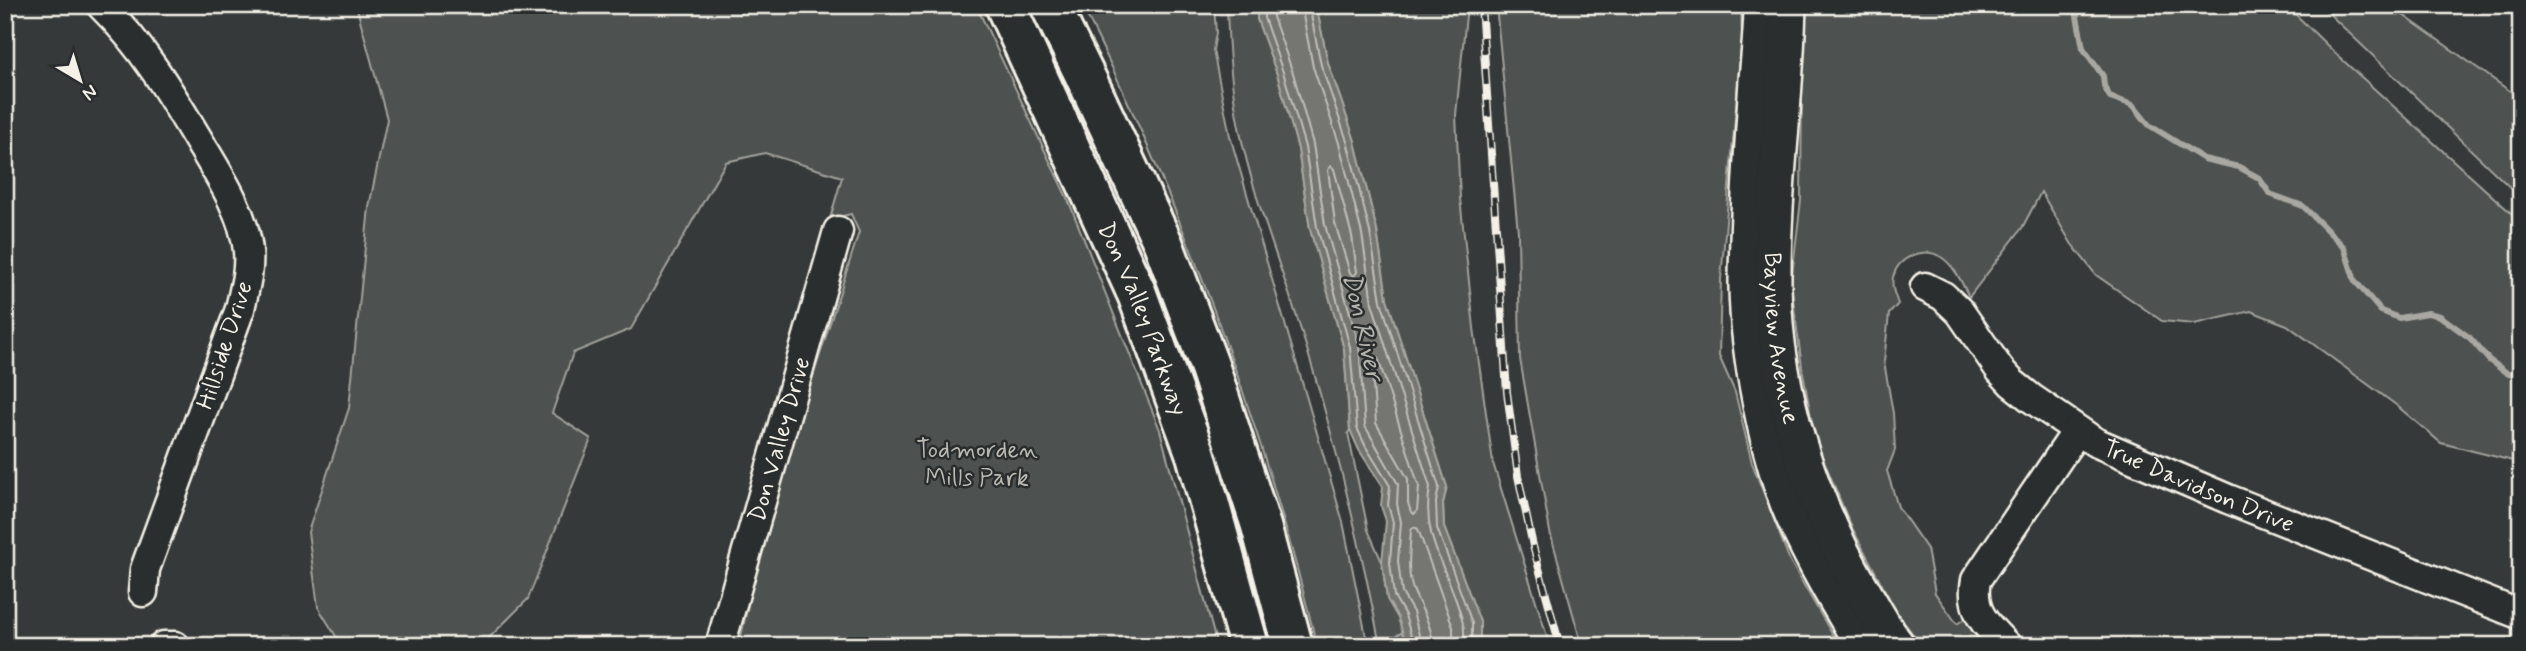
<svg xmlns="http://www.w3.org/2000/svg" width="2526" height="651" font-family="Mynerve,sans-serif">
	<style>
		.green { fill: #4e514f; stroke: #a1a19c; stroke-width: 2 }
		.water { fill: #757572; stroke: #a8a7a1; stroke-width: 2 }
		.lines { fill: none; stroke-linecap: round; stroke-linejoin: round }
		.shore { stroke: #c1bfb9; stroke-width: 2 }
		.stream { stroke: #a8a7a1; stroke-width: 6 }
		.minor-casing { stroke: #f4f1e8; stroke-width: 33 }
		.major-casing { stroke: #f4f1e8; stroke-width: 40 }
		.highway-casing { stroke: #f4f1e8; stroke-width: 44 }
		.minor { stroke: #2a2d2e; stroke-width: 28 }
		.major { stroke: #2a2d2e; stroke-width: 35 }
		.highway { stroke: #2a2d2e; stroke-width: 38 }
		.rail-casing { stroke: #f4f1e8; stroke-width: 8 }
		.rail { stroke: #2a2d2e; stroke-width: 5; stroke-dasharray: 16; stroke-linecap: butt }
		.labels { text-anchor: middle; stroke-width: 5; stroke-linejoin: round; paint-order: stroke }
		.street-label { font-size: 24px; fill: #f4f1e8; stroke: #2a2d2e }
		.park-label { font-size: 24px; fill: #bab9b2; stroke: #2a2d2e }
		.water-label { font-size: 26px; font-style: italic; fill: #b4b3ad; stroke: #2a2d2e }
	</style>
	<rect width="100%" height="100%" fill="#363939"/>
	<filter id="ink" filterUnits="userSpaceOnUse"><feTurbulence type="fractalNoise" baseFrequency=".0143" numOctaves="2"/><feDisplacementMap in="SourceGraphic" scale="14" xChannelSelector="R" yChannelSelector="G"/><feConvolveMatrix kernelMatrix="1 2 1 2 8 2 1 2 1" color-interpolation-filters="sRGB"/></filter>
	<g filter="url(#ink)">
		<!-- green -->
		<g class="green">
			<polygon points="356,5 976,5 1069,202 1160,430 1217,646 739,646 764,531 859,232 851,214 830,219 842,177 765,153 726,162 631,329 573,353 552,413 591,439 528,599 481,646 342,646 318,607 308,532 349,408 369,207 387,119"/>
			<path d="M1082 5H1214L1216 33 1213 50 1230 136 1343 522 1368 646H1317C1263 424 1183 209 1082 5Z"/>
			<path d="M1227 5H1258L1257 19 1278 77 1298 149 1310 229 1344 349 1350 430 1348 433 1368 530 1382 562 1387 599 1398 618 1403 632 1390 639 1391 646H1380C1361 544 1336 445 1306 346 1284 273 1254 202 1239 127 1231 87 1228 46 1227 5Z"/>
			<polygon points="1316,5 1467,5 1456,115 1460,198 1474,328 1493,463 1550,646 1480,646 1480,622 1444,527 1443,503 1447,487 1387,299 1377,231 1354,138 1328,63"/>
			<polygon points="1496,5 1741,5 1742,38 1721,279 1719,356 1735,392 1752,463 1790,561 1839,646 1582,646 1550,532 1520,359 1518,232"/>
			<path d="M1805 5H2286L2337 55 2521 222V463L2441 443 2396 405 2287 325 2251 311 2194 324 2162 321 2096 275 2071 243 2041 192 2022 228 1969 297C1962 283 1955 266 1941 257 1924 246 1898 257 1893 277 1891 287 1895 295 1898 304L1889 314 1884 362 1893 413 1895 450 1887 471 1898 507 1927 549 1935 593 1957 624 1966 618 1987 646H1922L1897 613 1850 524 1815 439 1802 367 1791 284 1801 200 1802 85Z"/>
			<polygon points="2320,5 2389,5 2521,99 2521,198"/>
		</g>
		<!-- water -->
		<polygon class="water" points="1258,5 1316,5 1328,63 1354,138 1377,231 1387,299 1447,487 1443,503 1444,527 1480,622 1480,646 1407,646 1398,618 1387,599 1382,562 1386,521 1381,506 1383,487 1359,450 1350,430 1344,349 1310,229 1298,149 1278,77 1257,19"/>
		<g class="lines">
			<!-- shore -->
			<g class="shore">
				<polyline points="1264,5 1264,18 1284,75 1305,147 1317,227 1350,347 1357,428 1366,447 1390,486 1388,505 1393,522 1390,562 1394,596 1405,615 1414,646"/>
				<polyline points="1273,5 1273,17 1293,73 1313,144 1325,225 1359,345 1365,426 1398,484 1397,504 1401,522 1398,561 1402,593 1413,612 1422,646"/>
				<path d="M1301 5 1313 67 1339 143 1362 234 1372 303 1430 487C1420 542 1452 573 1463 624 1465 631 1464 639 1464 646"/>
				<polyline points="1309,5 1321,65 1347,141 1370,232 1381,301 1439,487 1436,502 1437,528 1472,623 1472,646"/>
				<polygon points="1331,166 1334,169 1352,236 1357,272 1354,276 1350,273 1335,223 1328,170"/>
				<polygon points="1374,356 1378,358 1419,487 1417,511 1414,514 1411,512 1408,503 1408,479 1376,423 1371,359"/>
				<path d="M1433 646C1432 626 1422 610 1414 592 1406 574 1410 550 1411 530L1414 527 1418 529 1453 627V646"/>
			</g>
			<!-- stream -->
			<polyline class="stream" points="2072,5 2076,11 2083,48 2103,76 2104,86 2110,97 2133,105 2149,125 2204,159 2239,167 2259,178 2270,194 2303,206 2344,247 2355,281 2381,311 2399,318 2428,313 2440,316 2470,338 2489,360 2507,373 2521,374"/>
			<!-- minor casing -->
			<g class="minor-casing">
				<g id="minor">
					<path d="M101 5C144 47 173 97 203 148 221 178 245 216 248 251 250 271 244 290 240 309L145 569 143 592"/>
					<path id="s1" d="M1925 287 1943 296 1960 312 2000 370 2012 383 2031 398 2095 442 2228 499 2521 615"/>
					<polyline points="164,646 175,646"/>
					<path id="s2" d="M720 646 838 231"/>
					<path d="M2007 646C1986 625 1970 611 1976 580L2077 431"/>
				</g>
			</g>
			<!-- major casing -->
			<g class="major-casing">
				<g id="major">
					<path d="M1762 5C1762 30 1759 55 1757 80 1753 148 1747 218 1747 287 1748 353 1767 454 1793 515 1813 561 1838 603 1864 646"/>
					<path id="s3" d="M1788 5C1786 99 1772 192 1773 286 1775 395 1810 503 1866 597 1876 613 1885 631 1897 646"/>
				</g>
			</g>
			<!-- highway casing -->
			<g class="highway-casing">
				<g id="highway">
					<path id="s4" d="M1005 5 1137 294 1196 455 1249 646"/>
					<polyline points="1050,5 1089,84 1163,243 1210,368 1261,526 1293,646"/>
				</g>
			</g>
			<!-- minor -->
			<use href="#minor" class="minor"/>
			<!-- major -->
			<use href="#major" class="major"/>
			<!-- highway -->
			<use href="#highway" class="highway"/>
			<!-- rail casing -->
			<g class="rail-casing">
				<polyline id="rail" points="1481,5 1507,392 1518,476 1533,546 1560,646"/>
			</g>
			<!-- rail -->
			<use href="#rail" class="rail"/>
		</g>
	</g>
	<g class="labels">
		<!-- street labels -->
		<g class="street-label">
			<text dy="8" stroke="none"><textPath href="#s4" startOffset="343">Don Valley Parkway</textPath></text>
			<text dy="8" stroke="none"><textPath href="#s3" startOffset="334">Bayview Avenue</textPath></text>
			<text transform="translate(224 345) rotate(-72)" y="8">Hillside Drive</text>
			<text dy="8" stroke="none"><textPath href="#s2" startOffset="215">Don Valley Drive</textPath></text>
			<text dy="8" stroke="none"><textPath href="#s1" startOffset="346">True Davidson Drive</textPath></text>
		</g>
		<!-- park labels -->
		<g class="park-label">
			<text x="977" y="457">Todmorden<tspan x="977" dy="28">Mills Park</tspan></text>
		</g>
		<!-- water labels -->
		<g class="water-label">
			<text transform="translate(1364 326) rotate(77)" y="9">Don River</text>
		</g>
	</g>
	<!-- margin -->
	<rect width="2526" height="651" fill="none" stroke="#2a2d2e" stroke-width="28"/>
	<rect x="14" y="14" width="2498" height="623" fill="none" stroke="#f4f1e8" stroke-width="2.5" filter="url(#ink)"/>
	<!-- north arrow -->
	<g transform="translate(80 80) rotate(142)" stroke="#2a2d2e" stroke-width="5" paint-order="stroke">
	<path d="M0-5L12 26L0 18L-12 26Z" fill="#f4f1e8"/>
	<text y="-10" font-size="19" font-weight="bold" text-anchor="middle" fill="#f4f1e8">N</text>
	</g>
</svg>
